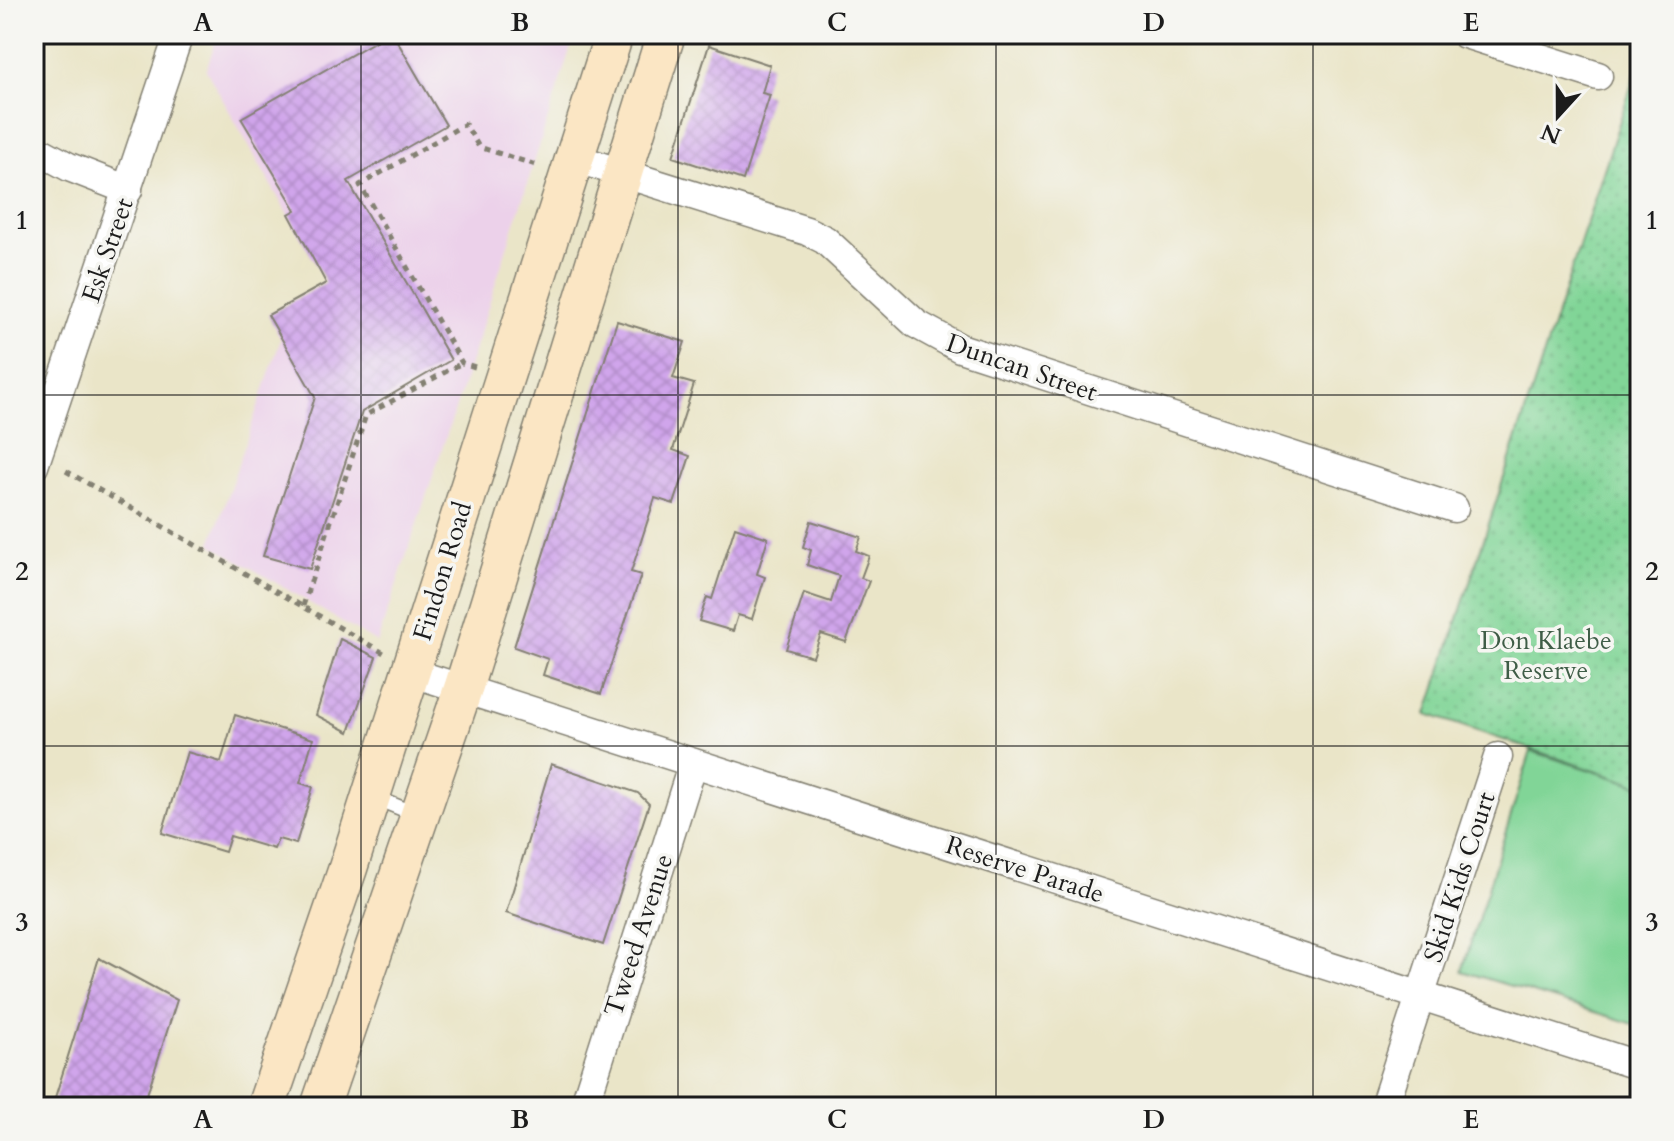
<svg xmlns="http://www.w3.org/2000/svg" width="1674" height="1141" font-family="Cardo,serif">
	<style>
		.built { fill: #ecd1ea }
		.park { fill: url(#park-dots); stroke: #4e785a; stroke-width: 2 }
		.pitch { fill: #81d597; stroke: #4e785a; stroke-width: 2 }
		.building { fill: url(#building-cross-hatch) }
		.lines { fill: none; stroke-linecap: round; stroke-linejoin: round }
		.lane-casing { stroke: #838072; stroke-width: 17 }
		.street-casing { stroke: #838072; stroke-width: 31 }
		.secondary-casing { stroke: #838072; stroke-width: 41 }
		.path { stroke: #838072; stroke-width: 5; stroke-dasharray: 6 6; stroke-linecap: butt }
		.lane { stroke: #fff; stroke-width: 14 }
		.street { stroke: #fff; stroke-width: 28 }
		.secondary { stroke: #fbe6c4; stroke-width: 38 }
		.grid { fill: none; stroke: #1c1c1c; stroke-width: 2; stroke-opacity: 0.55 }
		.labels { text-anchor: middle; stroke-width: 7; stroke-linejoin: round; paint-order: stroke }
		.street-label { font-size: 26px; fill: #1c1c1c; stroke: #f6f6f2 }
		.park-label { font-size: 26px; fill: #3f5d47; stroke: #f6f6f2 }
		.neatline { fill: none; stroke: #1c1c1c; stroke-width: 3 }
		.grid-label { font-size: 26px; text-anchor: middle; font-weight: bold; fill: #1c1c1c }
	</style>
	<defs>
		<pattern id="park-dots" width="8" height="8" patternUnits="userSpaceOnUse" patternTransform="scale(2)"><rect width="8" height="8" fill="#81d597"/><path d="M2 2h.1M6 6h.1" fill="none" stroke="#6fb682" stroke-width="1.8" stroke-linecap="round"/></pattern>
		<pattern id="building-cross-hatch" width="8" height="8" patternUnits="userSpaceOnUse" patternTransform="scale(2)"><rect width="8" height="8" fill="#d0a5eb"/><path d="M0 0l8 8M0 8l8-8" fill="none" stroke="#b28dc9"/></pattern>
	</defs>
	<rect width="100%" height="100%" fill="#f6f6f2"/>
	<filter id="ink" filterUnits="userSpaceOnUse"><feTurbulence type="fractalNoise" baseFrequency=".0125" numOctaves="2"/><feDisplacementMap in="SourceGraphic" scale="16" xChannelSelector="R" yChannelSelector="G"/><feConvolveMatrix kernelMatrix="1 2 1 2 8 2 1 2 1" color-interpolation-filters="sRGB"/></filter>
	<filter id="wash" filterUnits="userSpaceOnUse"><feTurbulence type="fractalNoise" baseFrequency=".006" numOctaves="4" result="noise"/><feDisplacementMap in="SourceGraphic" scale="32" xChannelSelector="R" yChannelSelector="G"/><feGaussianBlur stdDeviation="1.8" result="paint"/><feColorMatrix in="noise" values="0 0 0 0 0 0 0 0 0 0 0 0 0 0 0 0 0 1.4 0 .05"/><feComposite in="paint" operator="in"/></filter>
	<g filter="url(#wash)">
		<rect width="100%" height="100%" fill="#eae5c8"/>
		<!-- built -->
		<polygon class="built" points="218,34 575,34 461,392 377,643 211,544 281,339 268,315 326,282 206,70"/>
		<!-- park -->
		<polygon class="park" points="1640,59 1640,786 1427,714"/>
		<!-- pitch -->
		<polygon class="pitch" points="1531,751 1640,786 1640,1026 1462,971"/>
		<g id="blocks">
			<!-- building -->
			<g class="building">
				<polygon points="388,34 393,34 446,125 348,181 451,360 362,412 310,569 263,556 315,397 268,315 326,283 289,214 296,210 241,118"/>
				<polygon points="709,45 770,65 762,93 770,95 743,180 673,157"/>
				<polygon points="617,321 685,342 673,378 694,384 673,450 690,456 674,504 655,498 631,572 641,575 601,694 543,675 548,659 514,647"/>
				<polygon points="811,521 861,537 856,551 869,556 861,578 869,581 846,642 821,634 813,657 786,649 804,593 831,602 839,576 807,565 811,550 803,547"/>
				<polygon points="735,527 768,538 757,574 765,577 752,619 738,615 733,631 699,621 707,597 712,599"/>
				<polygon points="340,639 376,657 349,732 316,715"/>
				<polygon points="235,715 313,739 300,783 313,787 296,844 278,839 274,849 230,836 225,852 162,833 187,752 221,762"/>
				<polygon points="551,764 638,793 649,804 603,945 506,913"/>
				<polygon points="99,958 177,1000 143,1107 52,1107"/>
			</g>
		</g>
	</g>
	<g filter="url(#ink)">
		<use href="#blocks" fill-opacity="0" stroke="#838072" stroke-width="2"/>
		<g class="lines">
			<!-- lane casing -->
			<g class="lane-casing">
				<polyline id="lane" points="371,796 418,815"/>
			</g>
			<!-- street casing -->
			<g class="street-casing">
				<g id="street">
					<polyline points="1465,34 1598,76"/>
					<polyline points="34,148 69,167 128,190"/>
					<polyline points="574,158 807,231 825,240 916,324 960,348 1454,508"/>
					<polyline points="34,466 179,34"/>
					<polyline points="410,672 1640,1066"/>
					<polyline points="584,1107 693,763"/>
					<polyline points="1384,1107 1498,757"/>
				</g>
			</g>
			<!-- secondary casing -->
			<g class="secondary-casing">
				<g id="secondary">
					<polyline points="266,1107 348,868 614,34"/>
					<polyline points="320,1107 463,689 666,34"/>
				</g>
			</g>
			<!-- path -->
			<g class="path">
				<polyline points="475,367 462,363 360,185 465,124 479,147 539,166"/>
				<polyline points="66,471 384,653"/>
				<polyline points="303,606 366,415 462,363"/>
			</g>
			<!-- lane -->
			<use href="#lane" class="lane"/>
			<!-- street -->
			<use href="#street" class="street"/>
			<!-- secondary -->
			<use href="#secondary" class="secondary"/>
		</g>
	</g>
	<!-- grid -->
	<path class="grid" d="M361 34V1107M678 34V1107M996 34V1107M1313 34V1107M34 395H1640M34 746H1640"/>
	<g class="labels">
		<!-- street labels -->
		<g class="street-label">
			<text transform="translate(107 250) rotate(-71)" y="9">Esk Street</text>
			<text transform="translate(1022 367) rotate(19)" y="9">Duncan Street</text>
			<text transform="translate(442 571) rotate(-73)" y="9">Findon Road</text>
			<text transform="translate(1025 869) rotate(18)" y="9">Reserve Parade</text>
			<text transform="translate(1459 877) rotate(-72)" y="9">Skid Kids Court</text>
			<text transform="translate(638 935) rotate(-72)" y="9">Tweed Avenue</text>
		</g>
		<!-- park labels -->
		<g class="park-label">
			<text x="1546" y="649">Don Klaebe<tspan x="1546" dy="30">Reserve</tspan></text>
		</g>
	</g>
	<!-- margin -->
	<rect width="1674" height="1141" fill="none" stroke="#f6f6f2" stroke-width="88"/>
	<!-- north arrow -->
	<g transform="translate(1558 116) rotate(201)" stroke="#f6f6f2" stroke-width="6" paint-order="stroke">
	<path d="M0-6L14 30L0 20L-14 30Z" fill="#1c1c1c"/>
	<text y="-12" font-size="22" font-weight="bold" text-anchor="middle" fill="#1c1c1c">N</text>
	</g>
	<rect x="44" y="44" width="1586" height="1053" class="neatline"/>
	<g class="grid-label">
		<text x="203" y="31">A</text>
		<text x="520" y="31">B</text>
		<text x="837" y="31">C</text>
		<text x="1154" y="31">D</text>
		<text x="1471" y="31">E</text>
		<text x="22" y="229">1</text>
		<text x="1652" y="229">1</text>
		<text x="22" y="580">2</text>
		<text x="1652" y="580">2</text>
		<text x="22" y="931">3</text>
		<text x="1652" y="931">3</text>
		<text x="203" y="1128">A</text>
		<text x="520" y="1128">B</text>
		<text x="837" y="1128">C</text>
		<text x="1154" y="1128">D</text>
		<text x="1471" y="1128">E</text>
	</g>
</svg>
